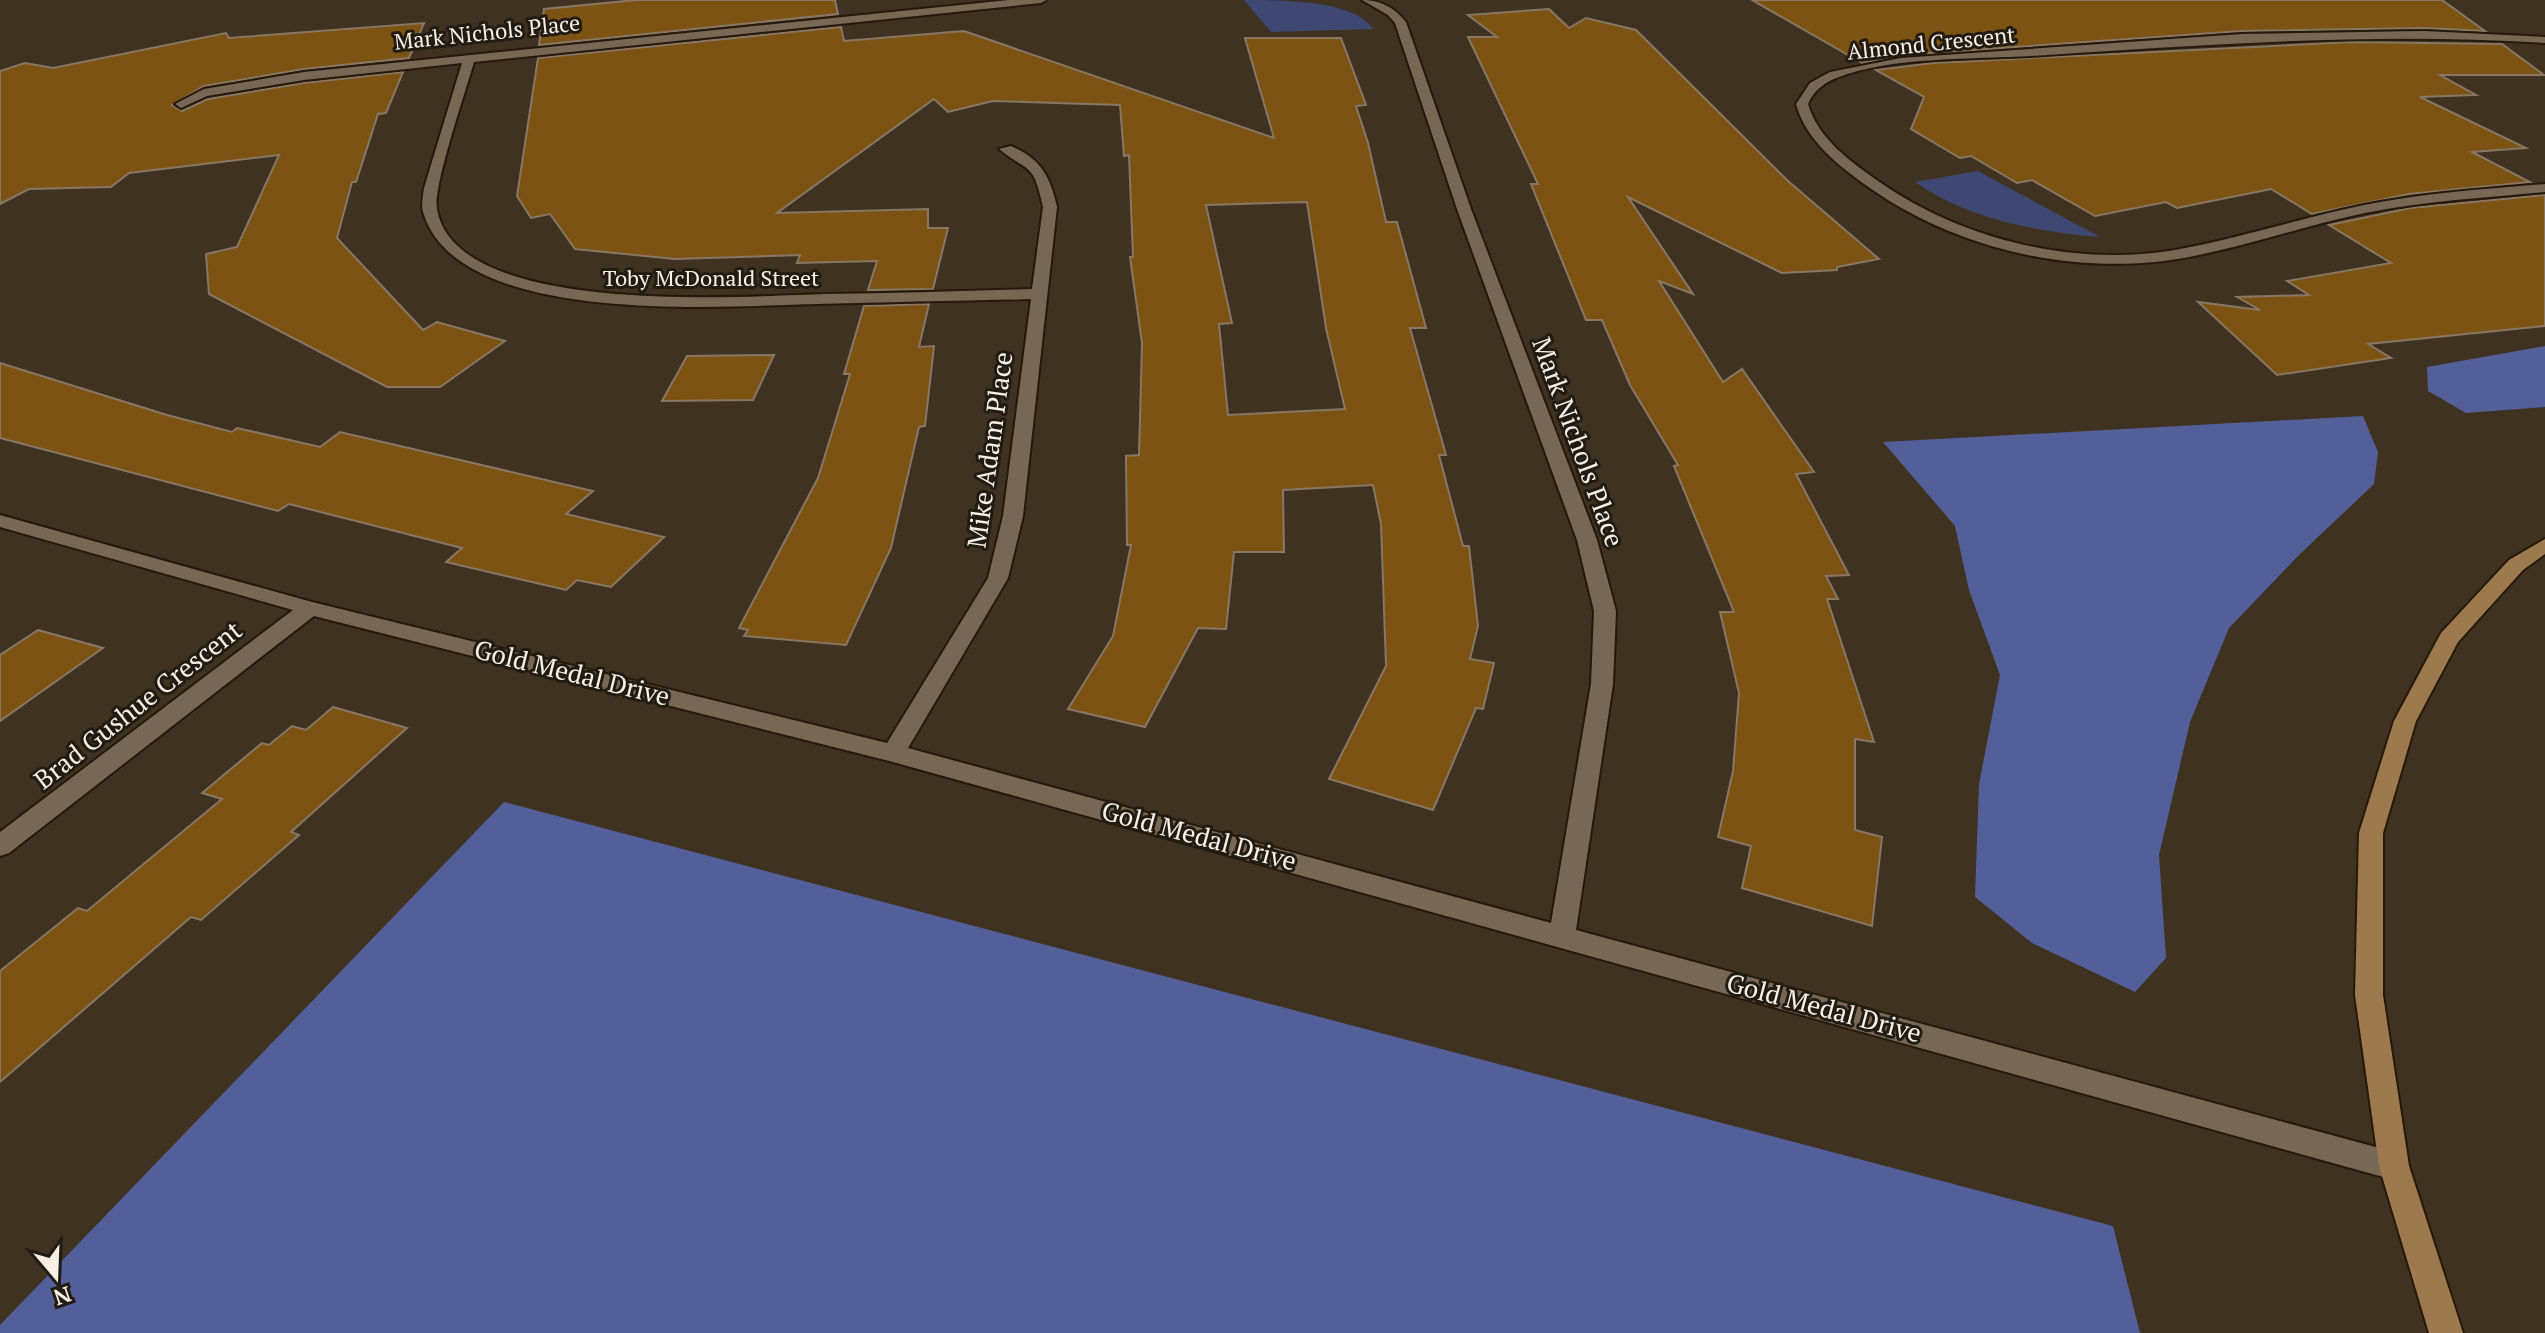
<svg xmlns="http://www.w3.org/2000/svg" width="2545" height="1333" font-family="'PT Serif',serif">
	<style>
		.green { fill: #3e4872 }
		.forest { fill: #525f98 }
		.building { fill: #7d5314; stroke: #877764; stroke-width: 2; fill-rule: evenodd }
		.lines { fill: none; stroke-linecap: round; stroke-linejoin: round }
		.minor-casing { stroke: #261909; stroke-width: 4 }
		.secondary-casing { stroke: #261909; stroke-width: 4 }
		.minor { fill: #776755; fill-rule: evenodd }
		.secondary { fill: #9c7a4d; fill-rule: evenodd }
		.labels { text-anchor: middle; stroke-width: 6; stroke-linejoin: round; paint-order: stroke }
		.far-street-label { font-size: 22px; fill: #f9f0e5; stroke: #211b13 }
		.street-label { font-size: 26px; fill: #f9f0e5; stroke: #211b13 }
	</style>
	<rect width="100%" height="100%" fill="#403221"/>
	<!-- green -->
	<g class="green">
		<path d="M1244 0C1282 0 1355 0 1373 29L1271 32Z"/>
		<path d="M1978 171 2100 237C2035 231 1970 220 1915 182Z"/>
	</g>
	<!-- forest -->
	<g class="forest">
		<polygon points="2545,346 2545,407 2466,413 2428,391 2427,367"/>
		<polygon points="2363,416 2378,452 2374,484 2298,556 2229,628 2190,722 2159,855 2166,958 2135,992 2032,943 1975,897 1979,784 2000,675 1969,590 1955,526 1883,442"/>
		<polygon points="504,802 2113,1226 2140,1333 0,1333 0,1325"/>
	</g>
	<!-- building -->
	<g class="building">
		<polygon points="636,0 835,0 838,14 539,45 544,9"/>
		<polygon points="1752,0 2442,0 2485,31 2424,28 2242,31 1901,55 1862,63"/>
		<polygon points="1549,9 1569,28 1586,18 1636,30 1788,181 1879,259 1837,267 1837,270 1782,273 1628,197 1693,294 1659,281 1723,382 1742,369 1814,472 1796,474 1849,575 1826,576 1838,599 1827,599 1874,742 1855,739 1855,830 1882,837 1872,926 1742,888 1751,846 1718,837 1733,771 1739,693 1720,612 1734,612 1674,466 1678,465 1630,385 1602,320 1586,320 1531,184 1538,184 1468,37 1497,37 1468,15"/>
		<polygon points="424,23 409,58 304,69 204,86 172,105 182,111 208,99 304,83 403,72 386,113 378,114 356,182 352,182 337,238 423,330 437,322 505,341 440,387 387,387 209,294 206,254 237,247 279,155 129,173 111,187 29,189 0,204 0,71 25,63 53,68 226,33 229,38"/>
		<path d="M841 27 844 41 964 31 1274 138 1245 38H1341L1366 105 1356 106 1368 143 1386 222H1397L1426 328H1410L1446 455H1439L1463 546H1469L1478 626 1470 659 1494 663 1483 709 1476 708 1433 810 1329 779 1386 666 1381 524 1373 485 1283 490 1284 552H1234L1226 629 1198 628 1145 727 1068 709 1113 636 1131 545H1127L1126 456 1139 455 1142 343 1130 257H1133L1129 155 1124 156 1120 105 993 101 948 112 934 99 777 213 928 209V228H948L933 289 868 290 877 261 797 263 800 255 675 259 575 249 550 214 531 218 517 196 538 58ZM1307 202 1326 328 1345 409 1228 415 1219 324 1232 323 1206 205Z"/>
		<polygon points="2352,42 2502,44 2544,75 2440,75 2476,95 2420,97 2526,148 2472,152 2530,182 2409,194 2312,214 2271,189 2177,208 2166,202 2095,216 2032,180 2017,183 1971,156 1960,158 1911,129 1924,97 1876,70 1933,63"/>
		<polygon points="2545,195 2545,326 2368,344 2391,358 2277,375 2198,302 2260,310 2237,297 2309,295 2287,281 2391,263 2329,225 2410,208"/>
		<polygon points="929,304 919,347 934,346 925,426 919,427 891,548 846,645 744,636 748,630 739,628 818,478 850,374 844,374 864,306"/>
		<polygon points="774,355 753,400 662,401 687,356"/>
		<polygon points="0,363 167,415 232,432 237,428 320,447 340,432 593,491 566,514 664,537 611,587 577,580 566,590 446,562 462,548 289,504 278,511 0,438"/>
		<polygon points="38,630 103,648 0,721 0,655"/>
		<polygon points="333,707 407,728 291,832 299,835 201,920 191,917 0,1082 0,971 78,908 87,911 222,799 202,793 262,743 269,745 292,726 306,730"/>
	</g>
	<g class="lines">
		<!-- minor casing -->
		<g class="minor-casing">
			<g id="minor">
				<path d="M1009 0H1046L1041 3 474 62C466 91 433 185 437 209 455 318 746 296 825 294 894 293 963 291 1032 289L1043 207C1033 161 1030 174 999 149L1011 146C1041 159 1050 176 1057 207L1023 516 1008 578 908 748 1551 923 1591 684 1594 611 1577 540 1457 209 1395 23 1388 15 1362 0C1380 0 1394 7 1406 22L1471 209 1597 540 1616 611 1613 684 1576 930 2394 1152 2405 1156 2409 1166 2405 1176 2394 1180 893 762 314 616 9 853 0 856V832L293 610 0 527V515L312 602 887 743 988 578 1003 516 1031 299C960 301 889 302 817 304 724 306 457 328 423 212 421 205 423 196 424 188L462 63 304 80 207 96 181 108 175 104 204 89 304 72Z"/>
				<path d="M2424 31 2545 37V43C2373 32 2203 45 2031 56 1975 59 1890 57 1839 77 1825 82 1814 90 1808 104 1818 139 1852 163 1881 183 1962 239 2071 266 2169 251 2235 240 2299 218 2364 205 2424 193 2485 189 2545 184V192C2485 198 2424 201 2365 213 2297 227 2232 252 2164 261 2063 273 1954 247 1870 188 1840 167 1806 141 1796 104L1810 83 1830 72 1901 58 2242 34Z"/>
			</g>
		</g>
		<!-- secondary casing -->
		<g class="secondary-casing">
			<polygon id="secondary" points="2545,539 2545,554 2523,570 2458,642 2416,721 2383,833 2383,995 2409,1166 2463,1333 2429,1333 2379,1166 2355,995 2359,833 2394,721 2441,633 2509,560"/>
		</g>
		<!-- minor -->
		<use href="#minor" class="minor"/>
		<!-- secondary -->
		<use href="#secondary" class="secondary"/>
	</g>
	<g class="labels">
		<!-- far-street labels -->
		<g class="far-street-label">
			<text transform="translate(487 32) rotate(-6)" y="8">Mark Nichols Place</text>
			<text transform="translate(1931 43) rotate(-6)" y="8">Almond Crescent</text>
			<text x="711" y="286">Toby McDonald Street</text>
		</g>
		<!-- street labels -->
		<g class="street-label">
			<text transform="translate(1578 442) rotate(70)" y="9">Mark Nichols Place</text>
			<text transform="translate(990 450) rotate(-82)" y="9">Mike Adam Place</text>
			<text transform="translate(572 673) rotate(14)" y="9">Gold Medal Drive</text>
			<text transform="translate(138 705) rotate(-38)" y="9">Brad Gushue Crescent</text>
			<text transform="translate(1199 836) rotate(15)" y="9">Gold Medal Drive</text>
			<text transform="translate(1824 1008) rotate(15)" y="9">Gold Medal Drive</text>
		</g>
	</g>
	<!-- north arrow -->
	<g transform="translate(56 1277) rotate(161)" stroke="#211b13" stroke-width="6" paint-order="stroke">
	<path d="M0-6L14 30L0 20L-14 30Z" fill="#f9f0e5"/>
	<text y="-12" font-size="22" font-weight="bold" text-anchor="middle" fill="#f9f0e5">N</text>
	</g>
</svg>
